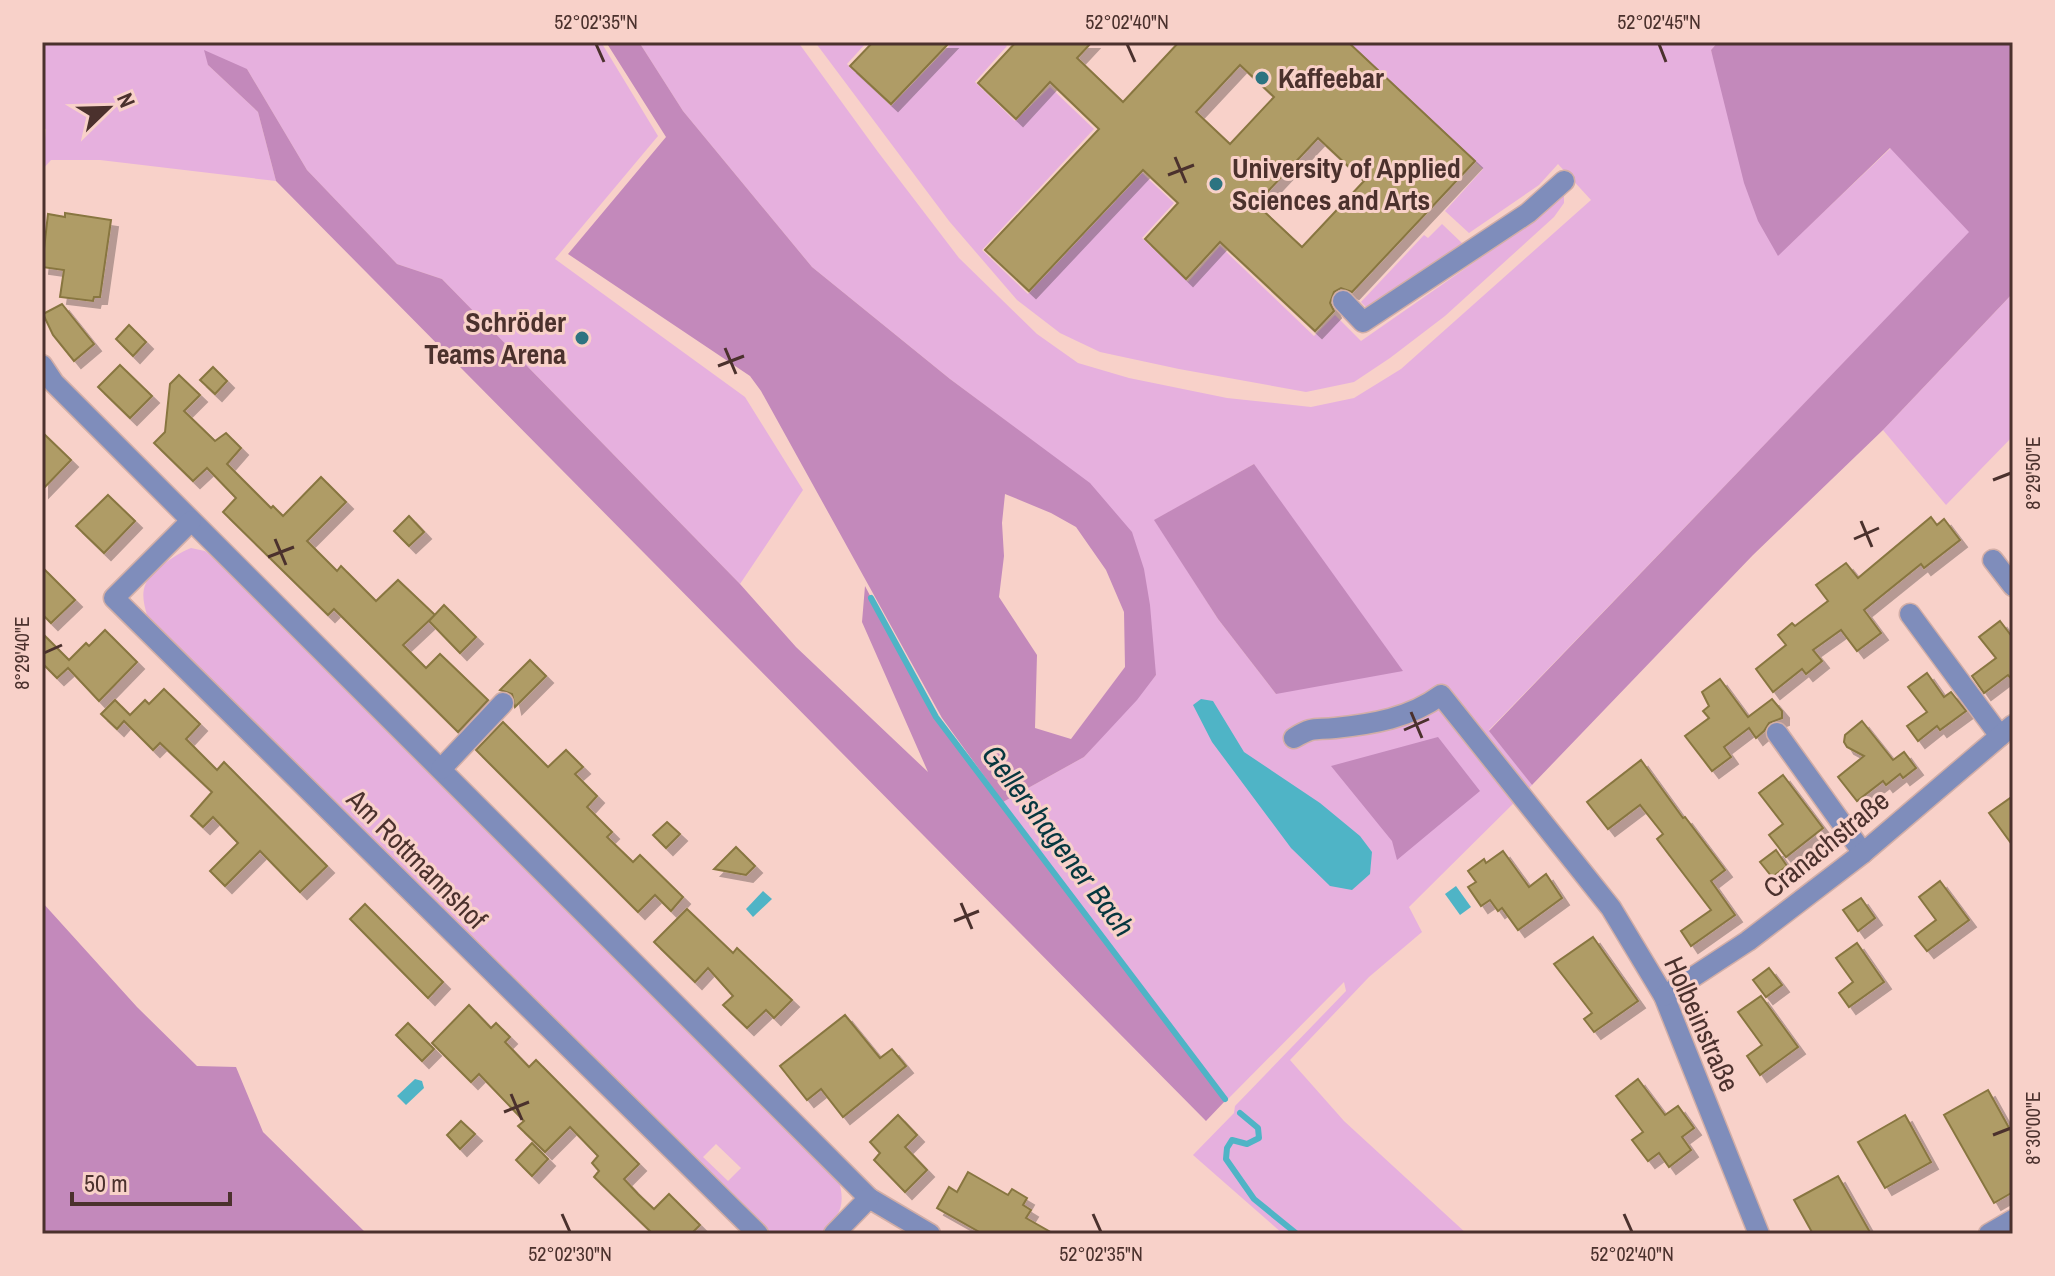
<svg xmlns="http://www.w3.org/2000/svg" width="2055" height="1276" font-family="'Archivo Narrow',sans-serif">
	<style>
		.green { fill: #e6b0de; fill-rule: evenodd }
		.forest { fill: #c389bb; fill-rule: evenodd }
		.water { fill: #4fb4c6 }
		.lines { fill: none; stroke-linecap: round; stroke-linejoin: round }
		.stream { stroke: #4fb4c6; stroke-width: 6 }
		.building { fill: #af9c66; stroke: #887640; stroke-width: 2; fill-rule: evenodd; filter: url(#shadow) }
		.minor-casing { stroke: #d2aea7; stroke-width: 23 }
		.minor { stroke: #7f8dbb; stroke-width: 20 }
		.ticks { fill: none; stroke: #4b312d; stroke-width: 3 }
		.poi-dot { fill: #2d7481; stroke: #f8d1c9; stroke-width: 3 }
		.labels { text-anchor: middle; stroke-width: 6; stroke-linejoin: round; paint-order: stroke }
		.poi-label { font-size: 28px; font-weight: bold; fill: #4b312d; stroke: #f8d1c9; text-anchor: start }
		.street-label { font-size: 28px; fill: #4b312d; stroke: #f8d1c9 }
		.water-label { font-size: 30px; font-style: italic; fill: #06373f; stroke: #f8d1c9 }
		.neatline { fill: none; stroke: #4b312d; stroke-width: 3 }
		.ticks-label { font-size: 20px; text-anchor: middle; fill: #4b312d }
	</style>
	<defs>
		<filter id="shadow"><feDropShadow dx="7" dy="7" stdDeviation="0" flood-color="#0004"/></filter>
	</defs>
	<rect width="100%" height="100%" fill="#f8d1c9"/>
	<!-- green -->
	<g class="green">
		<polygon points="42,42 601,42 658,136 555,259 745,397 803,490 740,584 442,279 397,264 307,170 247,69 208,65 258,112 276,181 100,160 51,160 42,170 46,129 42,128"/>
		<path d="M639 42H798L878 152 959 258 1037 334 1078 363 1129 378 1227 398 1311 407 1354 398 1401 369 1591 200 1558 164 1539 185 1469 233 1445 211 1483 169 1348 42H1718L1711 50 1778 255 1891 148 1970 232 1489 730 1532 785 1409 907 1422 932 1369 977 1290 1060 1344 1121 1467 1234H1283L1193 1155 1234 1113 1235 1106 1346 991 1344 982 1227 1100 1003 802 1084 757 1156 675 1089 483 950 379 812 267 683 111ZM1254 464 1276 694 1218 619 1155 520Z"/>
		<polygon points="815,42 867,42 847,64 891,106 953,42 1003,42 1007,46 975,82 1015,121 1050,87 1094,129 982,250 1028,294 1142,173 1174,203 1142,238 1188,282 1220,246 1314,336 1335,315 1361,341 1532,222 1564,194 1564,203 1554,217 1445,316 1390,358 1354,382 1306,392 1179,369 1100,352 1060,333 1017,300 949,221"/>
		<polygon points="1442,224 1463,244 1368,309 1361,302 1424,235 1428,238"/>
		<polygon points="2013,293 2013,436 1946,505 1883,430"/>
		<path d="M191 548 205 551 223 566 839 1181C846 1208 839 1215 821 1234H768L147 615C144 605 141 593 146 583 151 571 179 552 191 548ZM716 1144 741 1168 728 1181 703 1157Z"/>
	</g>
	<!-- forest -->
	<g class="forest">
		<path d="M606 42H639L683 111 812 267 950 379 1090 483 1132 532 1144 569 1150 605 1156 675 1137 700 1084 757 1003 802 942 718 761 391 750 376 568 254 666 137ZM1005 494 1051 513 1076 527 1106 570 1124 612 1125 667 1071 739 1035 728 1037 655 999 597 1004 556 1002 523Z"/>
		<polygon points="1718,42 2013,42 2013,293 1883,430 1753,555 1532,785 1489,731 1969,232 1890,148 1778,256 1758,221 1744,183 1711,50"/>
		<polygon points="204,50 247,69 307,170 397,264 442,279 740,584 796,647 928,772 862,622 865,586 934,718 1225,1101 1206,1121 276,181 258,112 208,65"/>
		<polygon points="1254,464 1403,671 1276,694 1218,619 1154,520"/>
		<polygon points="1438,737 1480,791 1397,860 1392,841 1331,766"/>
		<polygon points="42,902 137,1007 197,1066 236,1067 263,1132 367,1234 42,1234"/>
	</g>
	<!-- water -->
	<g class="water">
		<polygon points="1201,699 1213,701 1244,752 1320,803 1360,836 1372,852 1370,874 1352,890 1330,886 1291,848 1212,742 1193,705"/>
		<polygon points="1456,886 1471,907 1460,915 1445,894"/>
		<polygon points="763,891 772,899 753,917 746,909"/>
		<polygon points="415,1079 422,1081 424,1088 406,1105 397,1096"/>
	</g>
	<g class="lines">
		<!-- stream -->
		<g class="stream">
			<polyline points="871,598 936,717 1225,1099"/>
			<polyline points="1240,1113 1258,1128 1259,1138 1247,1144 1232,1140 1227,1148 1226,1159 1254,1199 1297,1234"/>
		</g>
	</g>
	<!-- building -->
	<g class="building">
		<polygon points="873,42 950,42 891,104 850,66"/>
		<path d="M1016 42H1092L1077 58 1123 102 1179 42H1348L1475 161 1352 292 1341 288 1334 292 1330 303 1334 311 1315 331 1220 242 1186 279 1145 239 1178 203 1143 170 1029 291 985 250 1099 129 1050 82 1016 119 978 83ZM1240 65 1274 97 1230 144 1196 112ZM1318 138 1364 181 1302 247 1256 204Z"/>
		<polygon points="65,213 111,220 100,297 94,297 93,301 60,297 64,270 42,267 48,214 65,217"/>
		<polygon points="62,304 94,344 74,361 53,335 43,314"/>
		<polygon points="129,325 146,342 133,356 116,339"/>
		<polygon points="120,365 152,396 130,418 98,387"/>
		<polygon points="213,367 227,381 215,394 200,380"/>
		<polygon points="179,375 200,395 184,411 215,441 226,433 241,448 227,464 271,508 273,506 283,516 321,477 346,502 307,541 337,571 341,566 376,601 398,580 435,615 403,645 426,668 440,654 488,700 458,732 334,609 328,615 223,512 236,498 207,468 193,481 154,443 165,432 170,384"/>
		<polygon points="42,432 71,460 42,490"/>
		<polygon points="108,495 135,521 104,553 76,526"/>
		<polygon points="409,516 424,532 409,546 394,531"/>
		<polygon points="1931,517 1937,525 1944,519 1960,540 1924,568 1921,564 1864,610 1881,633 1857,651 1841,630 1813,650 1822,661 1806,674 1802,669 1773,692 1756,669 1786,645 1778,635 1792,623 1795,626 1828,601 1816,585 1846,563 1858,578"/>
		<polygon points="42,567 75,600 51,623 42,614"/>
		<polygon points="444,605 476,637 460,653 429,621"/>
		<polygon points="2000,621 2013,638 2013,681 2008,675 1984,693 1972,676 1996,658 1979,637"/>
		<polygon points="105,630 137,662 99,701 68,668 57,678 42,663 42,633 69,660 86,643 89,646"/>
		<polygon points="530,660 546,676 515,707 512,694 500,690"/>
		<polygon points="1927,673 1944,697 1951,692 1966,711 1940,730 1937,726 1918,741 1907,726 1927,712 1908,687"/>
		<polygon points="1720,679 1748,717 1772,699 1782,711 1782,718 1769,723 1764,731 1756,738 1749,728 1724,747 1731,757 1712,771 1685,736 1709,718 1703,711 1709,706 1702,692"/>
		<polygon points="164,689 200,724 186,739 217,770 224,762 327,866 300,892 260,851 225,886 210,871 238,843 213,817 203,827 191,816 212,792 160,743 153,750 124,721 117,729 101,714 115,700 130,715 145,700 149,704"/>
		<polygon points="1862,721 1893,760 1904,752 1916,768 1903,778 1900,774 1886,785 1883,781 1857,801 1838,777 1864,756 1847,747 1844,742 1845,735"/>
		<polygon points="503,722 548,767 566,750 583,767 575,774 597,796 587,807 612,832 607,837 633,862 640,855 683,897 671,911 655,895 638,912 476,750"/>
		<polygon points="1641,760 1683,818 1685,817 1725,870 1711,881 1735,915 1691,946 1681,931 1711,910 1657,839 1663,834 1640,805 1608,829 1587,802"/>
		<polygon points="1783,775 1823,828 1786,857 1769,835 1783,824 1759,793"/>
		<polygon points="2013,796 2013,846 1989,813"/>
		<polygon points="667,822 680,834 666,848 653,835"/>
		<polygon points="736,847 755,866 746,875 714,869"/>
		<polygon points="1776,850 1787,866 1772,877 1760,862"/>
		<polygon points="1503,851 1529,887 1546,874 1562,898 1518,930 1502,908 1498,911 1490,900 1481,906 1468,887 1476,882 1468,871 1484,859 1486,863"/>
		<polygon points="1940,881 1969,920 1927,951 1915,936 1936,920 1919,897"/>
		<polygon points="1861,898 1875,918 1858,931 1843,910"/>
		<polygon points="365,904 443,982 428,998 350,919"/>
		<polygon points="687,909 733,953 737,948 792,1000 774,1018 766,1010 747,1028 723,1005 733,996 708,968 695,982 654,942"/>
		<polygon points="1593,937 1638,1001 1594,1032 1584,1019 1592,1013 1554,964"/>
		<polygon points="1857,943 1884,982 1849,1007 1839,993 1853,982 1836,958"/>
		<polygon points="1769,968 1782,985 1766,997 1753,980"/>
		<polygon points="1761,996 1798,1047 1760,1075 1747,1056 1762,1045 1738,1012"/>
		<polygon points="469,1005 491,1028 496,1023 510,1037 505,1042 529,1067 536,1060 639,1164 624,1179 638,1194 654,1209 669,1194 700,1225 691,1234 653,1234 594,1177 599,1171 592,1163 598,1156 570,1127 545,1152 518,1126 524,1121 479,1074 471,1082 432,1043"/>
		<polygon points="845,1015 880,1058 892,1049 906,1066 843,1117 821,1089 807,1100 780,1066"/>
		<polygon points="408,1023 434,1049 422,1061 396,1035"/>
		<polygon points="1638,1079 1665,1115 1678,1106 1694,1128 1682,1137 1691,1150 1669,1167 1659,1153 1648,1161 1632,1140 1643,1132 1616,1096"/>
		<polygon points="1988,1090 2013,1135 2013,1192 1994,1203 1944,1115"/>
		<polygon points="898,1115 917,1135 905,1147 927,1170 905,1192 874,1160 880,1153 870,1142"/>
		<polygon points="1905,1115 1931,1162 1885,1188 1858,1142"/>
		<polygon points="461,1121 475,1134 460,1149 447,1135"/>
		<polygon points="532,1143 548,1159 532,1176 516,1160"/>
		<polygon points="968,1172 1008,1195 1012,1189 1027,1198 1023,1205 1031,1210 1026,1218 1054,1234 983,1234 937,1208 949,1187 957,1192"/>
		<polygon points="1838,1176 1871,1234 1813,1234 1794,1200"/>
	</g>
	<g class="lines">
		<!-- minor casing -->
		<g class="minor-casing">
			<g id="minor">
				<polyline points="1343,301 1363,322 1528,213 1564,181"/>
				<polyline points="42,365 54,383 869,1198 930,1234"/>
				<polyline points="191,521 114,598 758,1234"/>
				<polyline points="1993,560 2013,586"/>
				<polyline points="1910,614 2000,736"/>
				<polyline points="1777,733 1863,853"/>
				<path d="M1294 738C1314 726 1314 730 1335 728 1373 724 1410 718 1441 695L1611 908 1664 996 1759 1234"/>
				<polyline points="441,769 503,703"/>
				<polyline points="1664,996 1748,941 1863,853 2013,725"/>
				<polyline points="834,1234 869,1198"/>
				<polyline points="1989,1234 2013,1220"/>
			</g>
		</g>
		<!-- minor -->
		<use href="#minor" class="minor"/>
	</g>
	<!-- ticks -->
	<path class="ticks" d="M596 44 604 62M1127 44 1135 62M1659 44 1666 62M1175 157 1186 183M1168 175 1194 165M725 348 736 374M718 366 744 356M1993 480 2011 473M1861 521 1872 547M275 539 286 565M1854 539 1879 528M268 557 294 547M44 653 62 645M1411 712 1422 738M1404 730 1429 719M961 903 972 929M954 921 979 911M511 1094 522 1120M504 1112 529 1102M1993 1135 2011 1128M562 1214 570 1232M1093 1214 1101 1232M1624 1214 1632 1232"/>
	<!-- markers -->
	<g class="poi-dot">
		<circle cx="1262" cy="78" r="8"/>
		<circle cx="1216" cy="184" r="8"/>
		<circle cx="582" cy="338" r="8"/>
	</g>
	<g class="labels">
		<!-- poi labels -->
		<g class="poi-label">
			<text x="1278" y="88">Kaffeebar</text>
			<text x="1232" y="178">University of Applied<tspan x="1232" dy="32">Sciences and Arts</tspan></text>
			<text x="566" y="332" text-anchor="end">Schröder<tspan x="566" dy="32">Teams Arena</tspan></text>
		</g>
		<!-- street labels -->
		<g class="street-label">
			<text transform="translate(1826 844) rotate(-39)" y="10">Cranachstraße</text>
			<text transform="translate(417 859) rotate(45)" y="10">Am Rottmannshof</text>
			<text transform="translate(1702 1024) rotate(66)" y="10">Holbeinstraße</text>
		</g>
		<!-- water labels -->
		<g class="water-label">
			<text transform="translate(1058 841) rotate(53)" y="10">Gellershagener Bach</text>
		</g>
	</g>
	<!-- border -->
	<rect width="2055" height="1276" fill="none" stroke="#f8d1c9" stroke-width="88"/>
	<!-- north arrow -->
	<g transform="translate(108 108) rotate(67)" stroke="#f8d1c9" stroke-width="6" paint-order="stroke">
	<path d="M0-6L14 30L0 20L-14 30Z" fill="#4b312d"/>
	<text y="-12" font-size="22" font-weight="bold" text-anchor="middle" fill="#4b312d">N</text>
	</g>
	<!-- scale -->
	<path d="M72 1192v12h158v-12" fill="none" stroke="#4b312d" stroke-width="4"/>
	<text x="84" y="1192" font-size="24" fill="#4b312d" stroke="#f8d1c9" stroke-width="6" paint-order="stroke">50 m</text>
	<rect x="44" y="44" width="1967" height="1188" class="neatline"/>
	<g class="ticks-label">
		<text x="596" y="29">52°02'35"N</text>
		<text x="1127" y="29">52°02'40"N</text>
		<text x="1659" y="29">52°02'45"N</text>
		<text transform="translate(2033 473) rotate(-90)" y="7">8°29'50"E</text>
		<text transform="translate(22 653) rotate(-90)" y="7">8°29'40"E</text>
		<text transform="translate(2033 1128) rotate(-90)" y="7">8°30'00"E</text>
		<text x="570" y="1261">52°02'30"N</text>
		<text x="1101" y="1261">52°02'35"N</text>
		<text x="1632" y="1261">52°02'40"N</text>
	</g>
</svg>
